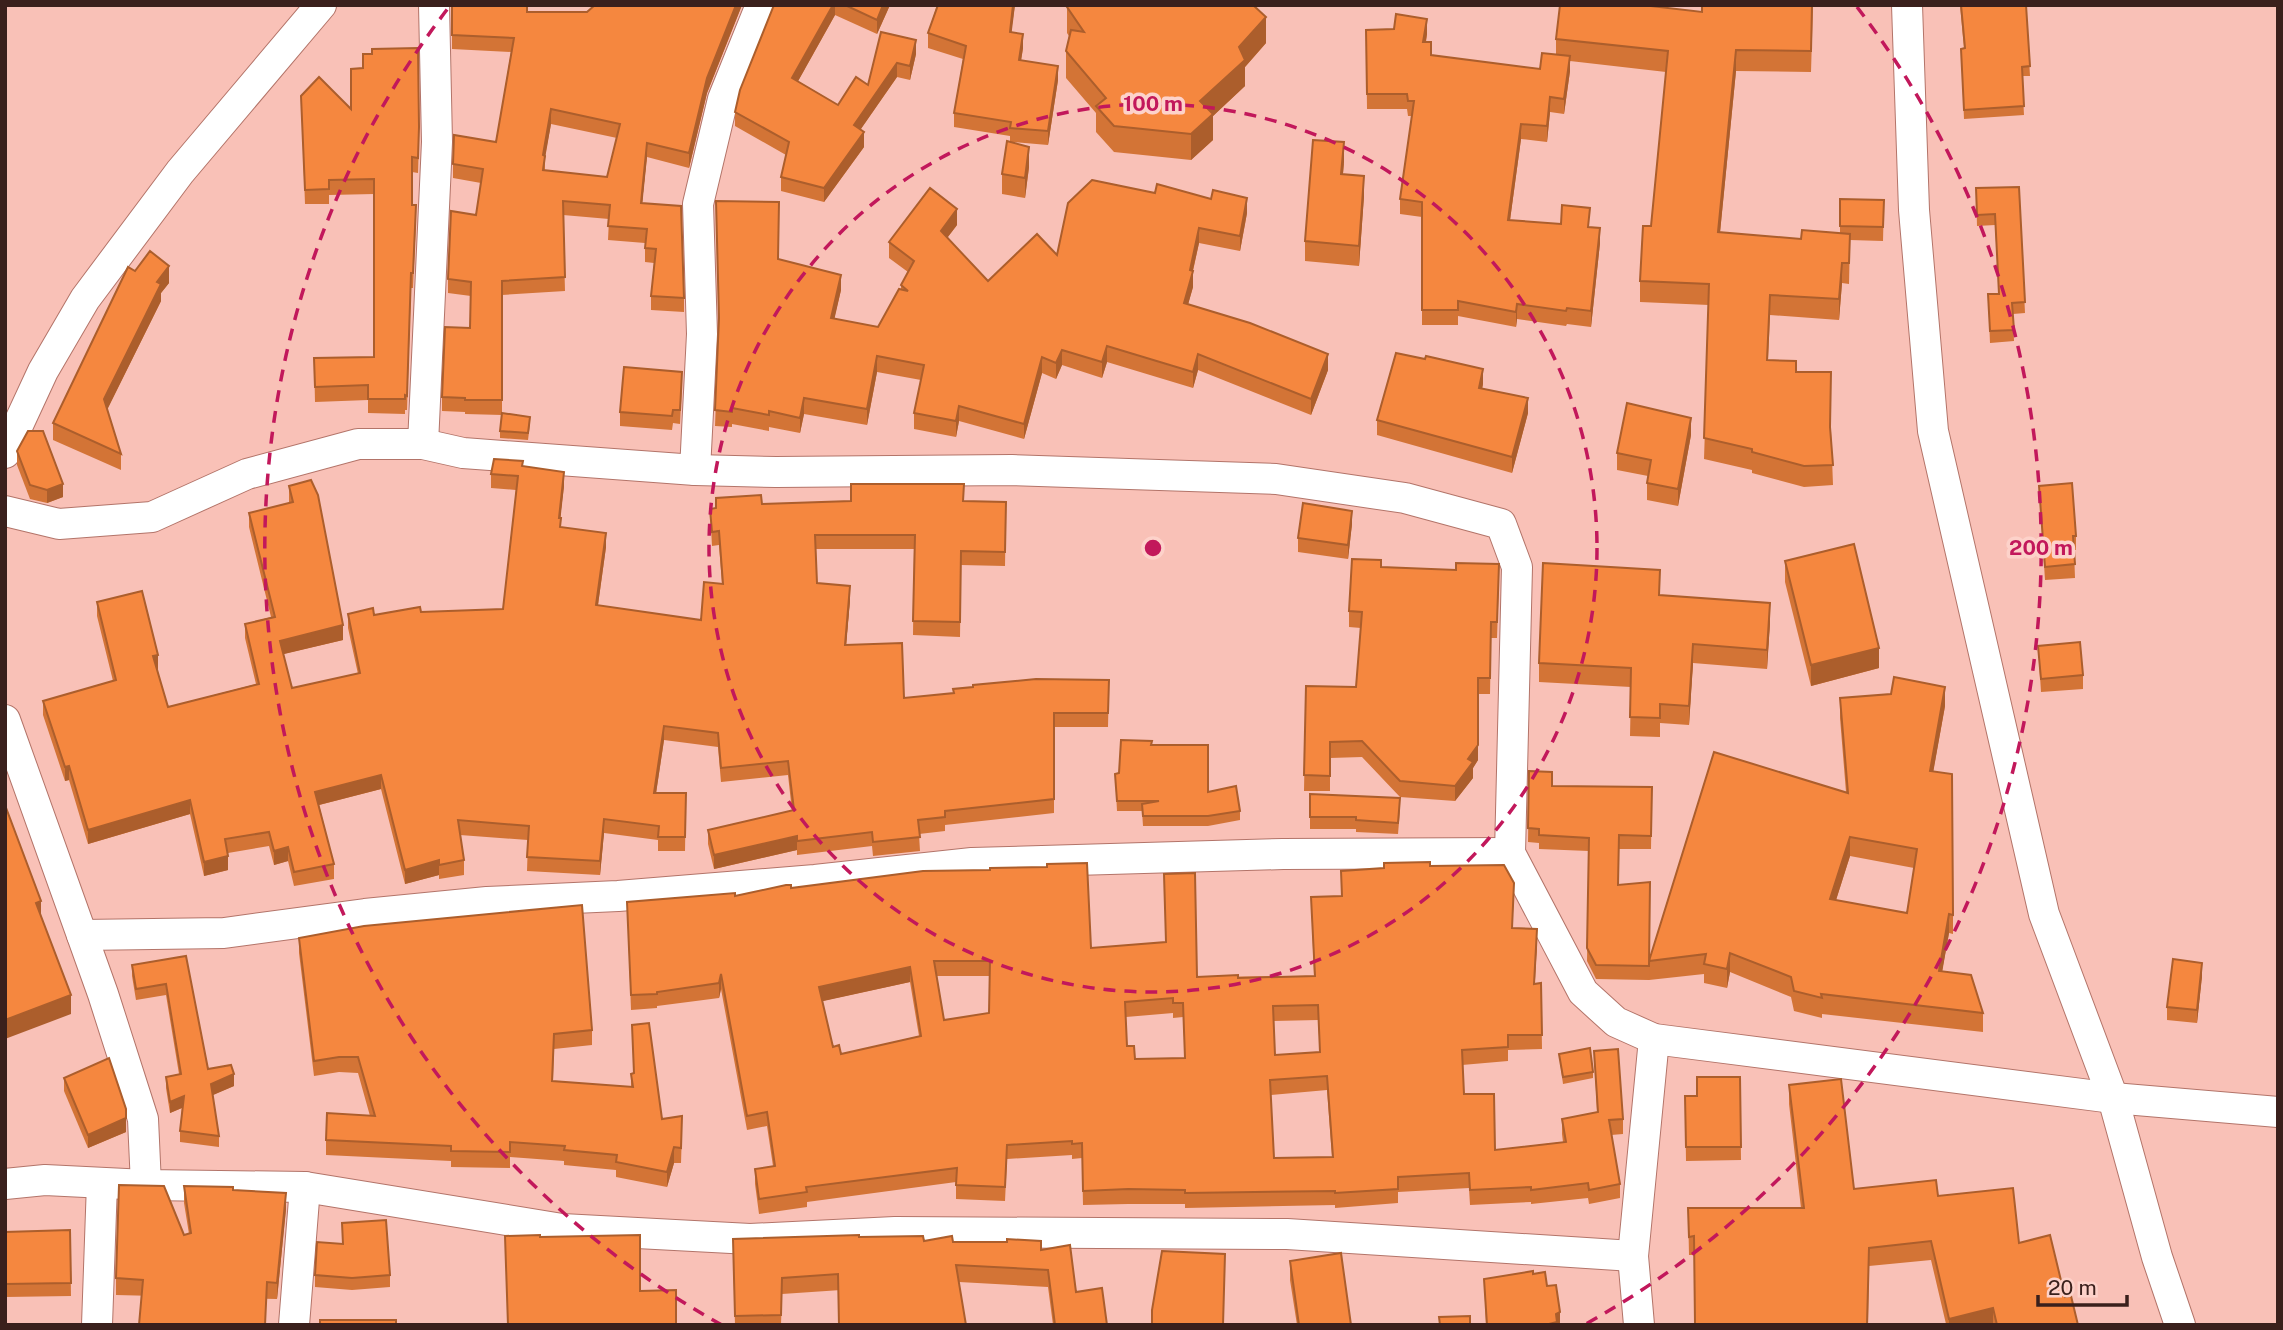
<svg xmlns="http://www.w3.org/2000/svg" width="2283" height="1330" font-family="'Public Sans',sans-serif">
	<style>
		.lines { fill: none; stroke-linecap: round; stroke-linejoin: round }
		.street-casing { stroke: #b37469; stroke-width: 32 }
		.street { stroke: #fff; stroke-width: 30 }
		.wall { fill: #d37436; fill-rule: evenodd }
		.shaded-wall { fill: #ac5e2c }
		.building { fill: #f5873f; stroke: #ac5e2c; stroke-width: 2; fill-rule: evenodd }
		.ring { fill: none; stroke: #c2185b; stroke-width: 3.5; stroke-dasharray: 12 9 }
		.centre { fill: #c2185b; stroke: #fdd2ca; stroke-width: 3.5 }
		.ring-label { font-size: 21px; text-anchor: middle; font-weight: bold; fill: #c2185b; stroke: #fdd2ca; stroke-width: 7; stroke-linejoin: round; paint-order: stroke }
	</style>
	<rect width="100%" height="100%" fill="#f9c1b7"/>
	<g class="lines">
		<!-- street casing -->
		<g class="street-casing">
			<g id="street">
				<polyline points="1907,5 1914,210 1933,431 2044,914 2113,1098 2157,1257 2180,1325"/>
				<polyline points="423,444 437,142 434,5"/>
				<polyline points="5,453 43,371 85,299 180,172 321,5"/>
				<polyline points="695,470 702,334 698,204 723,99 761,5"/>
				<polyline points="5,511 59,524 152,517 247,474 358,444 423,444 463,453 695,470 776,472 1012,470 1276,479 1405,498 1501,524 1517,567 1510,853 1583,992 1616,1022 1654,1039 2113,1098 2278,1112"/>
				<polyline points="5,720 103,994 143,1119 146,1185"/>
				<polyline points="82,935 224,933 365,914 487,902 618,896 815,880 972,863 1283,854 1510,853"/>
				<polyline points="5,1184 45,1180 146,1185 305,1187 562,1229 750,1239 895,1232 1287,1234 1633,1256"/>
				<polyline points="97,1325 102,1183"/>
				<polyline points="294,1325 305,1187"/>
				<polyline points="1639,1325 1633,1256 1654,1039"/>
			</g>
		</g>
		<!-- street -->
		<use href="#street" class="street"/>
	</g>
	<!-- wall -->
	<g class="wall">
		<path d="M452 5 527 12H587L595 5H742L707 93 689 168 647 157 642 203 684 298V312L651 310V296L654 263 645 262V243L608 240 609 219 563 215 565 291 502 295V415L465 414V412L442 411V397L470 328 471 296 448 293V279L476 215 481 183 453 178V164L496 142 511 52 452 49ZM551 124 617 138 607 177 545 170V156Z"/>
		<polygon points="774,5 890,5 877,34 835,15 798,81 838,105 868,85 881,32 916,54 910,80 897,77 860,130 864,147 824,202 781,191 781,177 786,155 735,126 735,112"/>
		<polygon points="937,5 1015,5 1011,32 1023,48 1021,60 1058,80 1048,145 1012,142 1029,167 1025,198 1002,194 1002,174 1010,142 1010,136 954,127 954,113 963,59 928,48 928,33"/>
		<polygon points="1813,5 1811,72 1736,71 1720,232 1801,239 1840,233 1840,199 1884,200 1883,241 1850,240 1849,284 1842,283 1839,320 1770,315 1768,360 1796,372 1831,431 1833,485 1804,487 1752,473 1752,470 1704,459 1709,305 1640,302 1640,281 1651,226 1666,72 1570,61 1570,71 1564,114 1550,112 1547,142 1521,139 1510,220 1589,227 1600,243 1591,327 1567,324 1566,326 1517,319 1516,327 1458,316 1458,325 1422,325 1422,217 1400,214 1400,199 1412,116 1408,116 1407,109 1367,109 1366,30 1427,34 1426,42 1431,55 1540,69 1556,54 1556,39 1702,12"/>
		<polygon points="1960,5 2026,5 2030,76 2022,76 2024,115 1964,119 1961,49 1964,48"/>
		<polygon points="1067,7 1266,43 1245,67 1245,86 1213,116 1213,140 1191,160 1114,152 1096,132 1096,113 1066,78 1066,51 1069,36 1067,33"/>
		<polygon points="301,96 419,142 418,173 412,172 412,205 416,220 413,288 411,288 407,410 405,410 405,414 368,413 368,400 315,402 314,358 374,357 374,194 329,195 329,204 305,204"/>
		<polygon points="1344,162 1343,174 1364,196 1359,266 1305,261 1305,241"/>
		<polygon points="2019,187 2025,313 2013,314 2014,341 1990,343 1988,294 1999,294 1995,225 1977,226 1976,188"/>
		<polygon points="1247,213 1240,251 1199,243 1193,271 1193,287 1188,304 1328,370 1311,415 1198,370 1193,388 1107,362 1102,378 1062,365 1056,379 1042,373 1024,439 959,421 956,437 914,429 914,413 921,380 877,372 867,425 804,414 800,433 769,427 769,431 732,424 732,427 715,426 719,324 778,259 841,290 834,319 878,327 901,289 901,285 908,272 889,258 889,242 957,225 947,238 988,281 1057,255"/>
		<polygon points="135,271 169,283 161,293 161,301 107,410 121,454 121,470 53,440 53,423"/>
		<polygon points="1483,384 1482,389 1528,413 1512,473 1377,435 1377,420"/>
		<polygon points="682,385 680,424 673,423 672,430 620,426 620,412"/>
		<polygon points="530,424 528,440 500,438 500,431"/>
		<polygon points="1691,435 1678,506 1647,500 1647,483 1648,476 1617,470 1617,453"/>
		<polygon points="17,451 63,497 47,503 30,499 17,465"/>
		<polygon points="523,466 564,486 560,518 561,527 606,547 598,605 701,620 722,584 719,545 712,546 710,509 762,504 964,501 1006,502 1005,566 961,565 960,637 913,635 914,549 816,549 817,583 850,600 846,645 904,698 1109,680 1108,727 1054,727 1054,813 945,825 945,831 919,834 920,851 873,856 872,846 797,855 797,850 714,869 708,844 708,830 792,811 788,775 721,782 718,747 664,740 656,793 686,793 685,851 658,851 658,840 604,833 600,875 527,871 528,840 460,835 464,860 464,875 439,879 439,875 405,884 381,789 319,805 334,864 334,879 294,886 288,861 274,865 269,846 228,853 228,870 204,876 190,814 88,844 69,780 65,781 43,715 43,701 113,681 97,616 97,602 158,669 157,669 168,707 256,684 245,638 245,624 271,617 249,527 249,513 289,503 289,486 343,640 283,654 292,688 358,674 348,628 348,614 374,615 503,609 516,490 491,488 491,474"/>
		<polygon points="2039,486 2076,536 2076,550 2074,550 2075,578 2045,580"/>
		<polygon points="1352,524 1348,559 1298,552 1298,538"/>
		<polygon points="1785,561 1879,668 1811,686 1785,582"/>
		<polygon points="1381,568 1499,580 1497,638 1491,638 1490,694 1478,694 1478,760 1473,768 1473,778 1455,801 1400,797 1362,757 1330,758 1330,791 1304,791 1306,686 1356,687 1361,628 1349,627 1349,611"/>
		<polygon points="1660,595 1770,622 1767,669 1693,663 1689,725 1660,723 1660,737 1630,736 1631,687 1539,682 1539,663"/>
		<polygon points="2038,646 2083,675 2083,689 2041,692"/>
		<path d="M1840 698 1945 706 1933 772 1953 915V934L1949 933 1942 971 1983 1013V1032L1822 1014V1018L1794 1011 1791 997 1730 972 1727 988 1704 983V974L1649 980V961L1846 792 1840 718ZM1850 856 1914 868 1907 913 1836 900Z"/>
		<polygon points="1151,745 1208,792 1240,811 1240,820 1208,826 1143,826 1142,811 1117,811 1115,774 1119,773"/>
		<polygon points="1529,771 1552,786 1652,787 1651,849 1619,849 1618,885 1650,882 1649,980 1596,979 1587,961 1589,851 1539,849 1539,843 1528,842"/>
		<polygon points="1310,794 1400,810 1398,834 1356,832 1356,829 1310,829"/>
		<path d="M1430 866 1514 897 1512 928 1537 944 1534 984 1541 983 1542 1049 1508 1050V1061L1462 1065 1464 1094 1495 1150 1563 1142 1562 1134V1119L1597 1112 1594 1051 1623 1119V1134L1611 1135 1620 1184V1198L1589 1204 1588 1198 1531 1204V1202L1470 1205 1469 1188 1398 1192V1203L1335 1208V1205L1185 1208V1204H1128L1083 1205 1082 1158 1072 1159V1155L1007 1159 1005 1201 956 1199V1182L807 1202V1207L759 1214 755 1184V1169L773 1166 767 1126 747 1130 721 989 719 998 657 1006V1008L631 1010 627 902 735 896 791 888 1091 948 1197 977 1314 976 1311 897 1341 896V871ZM937 976H990L989 1013 944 1020ZM910 982 919 1036 841 1054 833 1047 822 1001ZM1173 1013V1018L1183 1017 1185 1058 1135 1059 1127 1046 1126 1017ZM1318 1020 1320 1052 1275 1055 1273 1021ZM1327 1090 1332 1157 1274 1158 1271 1095Z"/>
		<polygon points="299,938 592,1030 592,1045 554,1049 553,1081 631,1087 631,1074 634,1073 632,1025 662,1119 682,1131 681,1163 674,1163 667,1187 616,1177 616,1170 564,1165 564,1161 510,1157 510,1168 451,1167 451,1161 326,1155 326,1140 370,1116 358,1073 339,1072 314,1076 299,953"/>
		<polygon points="186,956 208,1069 234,1086 212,1095 219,1136 219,1147 180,1142 180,1131 182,1108 170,1113 166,1088 166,1077 179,1074 166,995 136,1000 132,976 132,965"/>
		<polygon points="2202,976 2197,1023 2167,1020 2167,1007"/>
		<polygon points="1559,1054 1593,1072 1593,1078 1563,1084"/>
		<polygon points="1740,1077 1741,1160 1686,1161 1685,1096 1697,1096"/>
		<polygon points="64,1078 126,1132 88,1148 64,1091"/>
		<polygon points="1789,1085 1854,1189 1938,1196 2019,1243 2065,1297 2078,1325 1942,1325 1946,1324 1931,1260 1869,1266 1868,1325 1694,1325 1694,1255 1689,1255 1688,1208 1801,1208 1789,1104"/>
		<polygon points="184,1186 233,1190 286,1209 277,1299 116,1295 116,1278 189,1234 184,1203"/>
		<polygon points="342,1223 390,1275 390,1287 352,1290 315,1287 315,1275 342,1244"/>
		<polygon points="70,1230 71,1296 5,1297 5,1232"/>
		<polygon points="859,1237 953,1242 1041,1250 1076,1292 1107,1325 1053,1325 1048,1287 959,1282 782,1294 781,1325 735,1325 733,1256"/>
		<polygon points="1290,1261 1351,1325 1297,1325 1290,1280"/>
		<polygon points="1533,1274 1547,1286 1560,1325 1486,1325 1484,1279"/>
	</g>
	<!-- shaded-wall -->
	<g class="shaded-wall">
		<polygon points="736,5 742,5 707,93 689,168 689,153 707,78"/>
		<polygon points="833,5 835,5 835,15 792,92 792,78"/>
		<polygon points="883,5 890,5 877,34 877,20"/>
		<polygon points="1013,5 1015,5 1010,46 1010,32"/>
		<polygon points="1266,17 1266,43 1245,67 1245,86 1213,116 1213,140 1191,160 1191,134 1200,101 1239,47"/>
		<polygon points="1427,19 1427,34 1423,57 1423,42"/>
		<polygon points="1023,34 1023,48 1019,74 1019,60"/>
		<polygon points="916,40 916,54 910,80 910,66"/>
		<polygon points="1736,50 1736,71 1718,253 1718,232"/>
		<polygon points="1570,56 1570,71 1564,114 1564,99"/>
		<polygon points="897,63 897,77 854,139 854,125"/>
		<polygon points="1058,66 1058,80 1048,145 1048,131"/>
		<polygon points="1550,97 1550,112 1547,142 1547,126"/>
		<polygon points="551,109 551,124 543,170 543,155"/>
		<polygon points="1521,124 1521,139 1508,235 1508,220"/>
		<polygon points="864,132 864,147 824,202 824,188"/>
		<polygon points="1344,142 1344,162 1341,194 1341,174"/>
		<polygon points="647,143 647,157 641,217 641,203"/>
		<polygon points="1029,147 1029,167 1025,198 1025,178"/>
		<polygon points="1364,176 1364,196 1359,266 1359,246"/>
		<polygon points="1247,198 1247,213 1240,251 1240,236"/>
		<polygon points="957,209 957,225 941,246 941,231"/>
		<polygon points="1199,228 1199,243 1192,274 1193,271 1193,287 1184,319 1184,303"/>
		<polygon points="1600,228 1600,243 1591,327 1591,311"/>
		<polygon points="1842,263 1842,283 1839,320 1839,299"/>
		<polygon points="169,266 169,283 161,293 161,301 104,416 104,399 157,282"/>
		<polygon points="841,275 841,290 831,334 831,318"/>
		<polygon points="1517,304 1517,319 1516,327 1516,312"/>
		<polygon points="1107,346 1107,362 1102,378 1102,362"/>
		<polygon points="1062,350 1062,365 1056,379 1056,363"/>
		<polygon points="1198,354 1198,370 1193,388 1193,372"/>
		<polygon points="1328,354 1328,370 1311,415 1311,399"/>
		<polygon points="877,356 877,372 867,425 867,409"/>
		<polygon points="1042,357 1042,373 1024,439 1024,424"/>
		<polygon points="1483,369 1483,384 1479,403 1479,388"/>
		<polygon points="804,398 804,414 800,433 800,418"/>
		<polygon points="1528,398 1528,413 1512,473 1512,457"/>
		<polygon points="959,406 959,421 956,437 956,421"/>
		<polygon points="1691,418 1691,435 1678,506 1678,489"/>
		<polygon points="564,472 564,486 559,532 559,518"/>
		<polygon points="63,484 63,497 47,503 47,490"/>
		<polygon points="1352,511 1352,524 1348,559 1348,545"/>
		<polygon points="606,533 606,547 596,619 596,605"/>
		<polygon points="850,586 850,600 845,659 845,645"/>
		<polygon points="1770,603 1770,622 1767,669 1767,650"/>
		<polygon points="343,625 343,640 280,655 280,641"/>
		<polygon points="1693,644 1693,663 1689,725 1689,706"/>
		<polygon points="1879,648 1879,668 1811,686 1811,665"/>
		<polygon points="158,655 158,669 153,670 153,656"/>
		<polygon points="1945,687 1945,706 1930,790 1930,771"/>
		<polygon points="664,726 664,740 654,807 654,793"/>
		<polygon points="1478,745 1478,760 1473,768 1473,778 1455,801 1455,786 1468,759"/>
		<polygon points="69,766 69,780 65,781 65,767"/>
		<polygon points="381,775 381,789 315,806 315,792"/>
		<polygon points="190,800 190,814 88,844 88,830"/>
		<polygon points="604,819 604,833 600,875 600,861"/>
		<polygon points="797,836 797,850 714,869 714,855"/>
		<polygon points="1850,837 1850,856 1830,919 1830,899"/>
		<polygon points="288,847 288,861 274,865 274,851"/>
		<polygon points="228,856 228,870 204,876 204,862"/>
		<polygon points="439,860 439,875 405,884 405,870"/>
		<polygon points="41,901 41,920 36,903"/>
		<polygon points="1949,914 1949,933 1939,990 1939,971"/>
		<polygon points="1537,929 1537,944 1534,998 1534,984"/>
		<polygon points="1730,953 1730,972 1727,988 1727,969"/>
		<polygon points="2202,963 2202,976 2197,1023 2197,1010"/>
		<polygon points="910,967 910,982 819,1002 819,987"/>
		<polygon points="721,974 721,989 719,998 719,983"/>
		<polygon points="71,995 71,1014 5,1039 5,1043 5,1020"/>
		<polygon points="234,1074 234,1086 211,1096 211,1084"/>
		<polygon points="184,1096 184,1107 170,1113 170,1102"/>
		<polygon points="126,1118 126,1132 88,1148 88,1135"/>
		<polygon points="674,1147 674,1163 667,1187 667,1172"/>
		<polygon points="286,1193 286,1209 277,1299 277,1283"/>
		<polygon points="1993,1308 1993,1325 1949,1325 1949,1319"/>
		<polygon points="1560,1312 1560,1325 1557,1325 1556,1314"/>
	</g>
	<!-- building -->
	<g class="building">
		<path d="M452 5H527V12H587L595 5H736L707 78 689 153 647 143 641 203 681 206 684 298 651 296 656 249 645 248 647 229 608 226 610 205 563 201 565 277 502 281V400H465V398L442 397 445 327 470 328 471 282 448 279 451 211 476 215 483 169 453 164 454 135 496 142 514 38 452 35ZM551 109 620 124 607 177 543 170 545 156 543 155Z"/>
		<polygon points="774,5 833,5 792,78 838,105 856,77 868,85 881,32 916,40 910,66 897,63 854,125 864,132 824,188 781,177 789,142 735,112 740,90"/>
		<polygon points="845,5 883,5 877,20"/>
		<polygon points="938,5 1013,5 1010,32 1023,34 1019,60 1058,66 1048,131 1010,128 1011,122 954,113 966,46 928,33"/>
		<polygon points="1070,5 1253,5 1266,17 1239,47 1245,60 1200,101 1213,114 1191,134 1114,126 1096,106 1106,98 1066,51 1071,30 1084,32 1067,7"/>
		<polygon points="1560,5 1642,5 1702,12 1702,5 1812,5 1811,51 1736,50 1718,232 1801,239 1802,230 1850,234 1849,263 1842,263 1839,299 1770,295 1767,360 1796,361 1796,372 1831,372 1830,427 1833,465 1804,466 1752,452 1752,449 1704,438 1709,284 1640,281 1643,226 1651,226 1668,51 1556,39"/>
		<polygon points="1961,5 2026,5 2030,66 2022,67 2024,106 1964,110 1961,49 1965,48"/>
		<polygon points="1396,14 1427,19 1423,42 1431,42 1431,55 1540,69 1542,53 1570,56 1564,99 1550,97 1547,126 1521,124 1508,220 1561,224 1562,205 1590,208 1588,227 1600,228 1591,311 1567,308 1566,311 1517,304 1516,312 1458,301 1458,310 1422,310 1422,202 1400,199 1414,101 1408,101 1407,94 1367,94 1366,30 1394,29"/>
		<polygon points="418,48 419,127 418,158 412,157 412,205 416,205 413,273 411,273 407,396 405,395 405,399 368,399 368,385 315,387 314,358 374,357 374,179 329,180 329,189 305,190 301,96 319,77 351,109 351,69 363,68 363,54 372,54 372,49"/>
		<polygon points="1313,140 1344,142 1341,174 1364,176 1359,246 1305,241"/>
		<polygon points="1007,141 1029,147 1025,178 1002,174"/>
		<polygon points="1092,180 1155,193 1157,184 1211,199 1213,190 1247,198 1240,236 1199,228 1190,270 1193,271 1184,303 1250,323 1328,354 1311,399 1198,354 1193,372 1107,346 1102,362 1062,350 1056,363 1042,357 1024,424 959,406 956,421 914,413 924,365 877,356 867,409 804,398 800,418 769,411 769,415 732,408 732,412 715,410 719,318 716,201 779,202 778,259 841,275 831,318 878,327 899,289 908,291 901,285 914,261 889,242 930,188 957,209 941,231 988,281 1037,234 1057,255 1068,203"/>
		<polygon points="2019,187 2025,302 2012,303 2014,330 1990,331 1988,294 1999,294 1995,214 1977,215 1976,188"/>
		<polygon points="1840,199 1884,200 1883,227 1840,226"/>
		<polygon points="150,251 169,266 157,282 161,284 104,399 121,454 53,423 128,267 135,271"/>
		<polygon points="1396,353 1425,359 1426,356 1483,369 1479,388 1528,398 1512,457 1377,420"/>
		<polygon points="624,367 682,372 680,410 673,410 672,416 620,412"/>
		<polygon points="1627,403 1691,418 1678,489 1647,483 1651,460 1617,453"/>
		<polygon points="502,413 530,417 528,433 500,431"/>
		<polygon points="28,431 43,431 63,484 47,490 30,485 17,451"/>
		<polygon points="494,459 523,461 522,466 564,472 559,518 561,518 560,527 606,533 596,605 701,620 704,582 723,584 719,531 712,532 710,509 716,508 716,498 761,495 762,504 851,501 851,484 964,484 963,501 1006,502 1005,552 961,551 960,622 913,621 915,535 815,535 817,583 850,586 845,645 902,643 904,698 954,693 953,689 973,687 973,685 1036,679 1109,680 1108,713 1054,713 1054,799 945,811 945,817 918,820 920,837 873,842 872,832 797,841 797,836 714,855 708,830 794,810 788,761 721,768 718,733 664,726 654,793 686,793 685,837 658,837 659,826 604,819 600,861 527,857 529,826 458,820 464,860 439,865 439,860 405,870 381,775 315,792 334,864 294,872 288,847 274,851 269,832 225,839 228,856 204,862 190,800 88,830 69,766 65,767 43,701 116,680 97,602 142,591 158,655 153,656 168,707 259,684 245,624 275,617 249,513 293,502 289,486 311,480 318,495 343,625 280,641 292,688 360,673 348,614 373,608 374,615 420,607 421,612 503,609 518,476 491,474"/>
		<polygon points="2072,483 2076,536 2073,536 2075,564 2045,567 2039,486"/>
		<polygon points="1303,503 1352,511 1348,545 1298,538"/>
		<polygon points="1854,544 1879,648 1811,665 1785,561"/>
		<polygon points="1352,559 1381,560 1381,567 1456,570 1456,563 1499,564 1497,622 1491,622 1490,678 1478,678 1478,745 1468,759 1473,762 1455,786 1400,781 1362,741 1330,742 1330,776 1304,775 1306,686 1356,687 1362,612 1349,611"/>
		<polygon points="1543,563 1660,570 1659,595 1770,603 1767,650 1693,644 1689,706 1660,704 1660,718 1630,717 1631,668 1539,663"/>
		<polygon points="2080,642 2083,675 2041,679 2038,646"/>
		<path d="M1894 677 1945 687 1930 771 1952 774 1953 915 1949 914 1939 971 1971 975 1983 1013 1821 994 1822 998 1794 991 1791 977 1730 953 1727 969 1704 964 1706 954 1649 961 1714 752 1848 793 1840 698 1891 694ZM1850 837 1917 849 1907 913 1830 899Z"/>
		<polygon points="1121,740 1152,741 1151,745 1208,745 1208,792 1236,786 1240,811 1208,816 1143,816 1142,804 1159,801 1117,801 1115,774 1119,773"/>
		<polygon points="1529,771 1552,772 1552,786 1652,787 1651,836 1619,835 1618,885 1650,882 1649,966 1596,965 1587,948 1589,838 1539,835 1539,829 1528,828"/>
		<polygon points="1310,794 1400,798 1398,823 1356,820 1356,817 1310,817"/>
		<polygon points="5,805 41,901 36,903 71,995 5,1020"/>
		<path d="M1430 862V866L1504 865 1514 883 1512 928 1537 929 1534 984 1541 983 1542 1035H1508V1047L1462 1050 1464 1094H1494L1495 1150 1566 1142 1562 1119 1598 1112 1594 1051 1618 1049 1623 1119 1609 1120 1620 1184 1589 1190 1588 1183 1531 1190V1187L1470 1190 1469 1173 1398 1177V1189L1335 1193V1191L1185 1193V1190L1128 1189 1083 1191 1082 1143 1072 1144V1141L1007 1145 1005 1187 956 1185 957 1168 806 1187 807 1192 759 1199 755 1169 775 1166 767 1112 747 1116 721 974 719 983 657 992V994L631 995 627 902 735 893V896L786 885H791V888L923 871 990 870V868L1047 867V864L1087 863 1091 948 1166 942 1164 874 1195 873 1197 977 1238 975V978L1315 976 1311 897 1342 896 1341 871 1384 868V863ZM934 961H990L989 1013 944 1020ZM910 967 921 1036 841 1054 839 1045 833 1047 819 987ZM1173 998V1003H1183L1185 1058 1135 1059 1134 1046H1127L1125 1002ZM1318 1005 1320 1052 1275 1055 1273 1006ZM1327 1076 1333 1157 1274 1158 1270 1080Z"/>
		<polygon points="582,905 592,1030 554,1034 552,1081 633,1087 631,1074 634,1073 632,1025 649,1023 662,1119 682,1116 681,1148 674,1147 667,1172 616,1162 617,1155 564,1150 565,1146 510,1142 510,1152 451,1151 451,1146 326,1140 327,1113 375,1116 358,1057 339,1057 314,1061 299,938 364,926"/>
		<polygon points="186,956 208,1069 231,1065 234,1074 211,1084 219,1136 180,1131 184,1096 170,1102 166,1077 181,1074 166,984 136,989 132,965"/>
		<polygon points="2173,959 2202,963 2197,1010 2167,1007"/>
		<polygon points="1590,1048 1593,1072 1563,1077 1559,1054"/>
		<polygon points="109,1058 126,1109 126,1118 88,1135 64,1078"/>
		<polygon points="1697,1077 1740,1077 1741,1147 1686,1147 1685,1096 1697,1096"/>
		<polygon points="1841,1079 1854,1189 1936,1180 1938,1196 2013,1188 2019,1243 2050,1235 2065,1297 2071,1296 2078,1325 1997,1325 1993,1308 1949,1319 1931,1241 1869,1248 1867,1325 1790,1325 1790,1324 1695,1324 1694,1236 1689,1237 1688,1208 1804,1208 1789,1085"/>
		<polygon points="119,1185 164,1186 184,1235 191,1233 184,1186 233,1187 233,1190 286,1193 277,1283 267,1282 265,1325 139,1325 143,1280 116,1278"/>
		<polygon points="386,1220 390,1275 352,1278 315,1275 317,1242 343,1244 342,1223"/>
		<polygon points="70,1230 71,1283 5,1284 5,1232"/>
		<polygon points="540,1235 540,1237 640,1235 640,1291 676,1290 676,1325 508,1325 505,1236"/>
		<polygon points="859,1235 859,1237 923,1236 924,1241 952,1236 953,1242 1007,1242 1007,1239 1041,1241 1041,1250 1070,1245 1076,1292 1102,1288 1107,1325 1055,1325 1048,1270 956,1265 966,1325 839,1325 838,1274 782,1278 781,1315 735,1316 733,1239"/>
		<polygon points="1162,1251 1225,1254 1223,1325 1152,1325 1152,1310"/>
		<polygon points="1341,1253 1351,1325 1299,1325 1290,1261"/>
		<polygon points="1533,1271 1533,1274 1545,1272 1547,1286 1556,1285 1560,1312 1556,1314 1557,1322 1545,1325 1487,1325 1484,1279"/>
		<polygon points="1470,1316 1470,1325 1440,1325 1439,1317"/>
		<rect x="320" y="1320" width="76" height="5"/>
	</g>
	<!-- distance rings -->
	<g class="ring">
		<circle cx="1153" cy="548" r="444"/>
		<path d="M722 1325A888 888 0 0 1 449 7M1857 7A888 888 0 0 1 1584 1325"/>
	</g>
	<circle cx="1153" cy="548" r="10" class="centre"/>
	<g class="ring-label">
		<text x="1153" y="111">100 m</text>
		<text x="2041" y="555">200 m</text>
	</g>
	<!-- border -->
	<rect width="2283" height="1330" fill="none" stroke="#3a201c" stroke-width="14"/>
	<!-- scale -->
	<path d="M2038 1295v10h89v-10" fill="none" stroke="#3a201c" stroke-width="3.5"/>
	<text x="2048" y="1295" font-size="21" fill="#3a201c" stroke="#fdd2ca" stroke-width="5" paint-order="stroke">20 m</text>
</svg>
